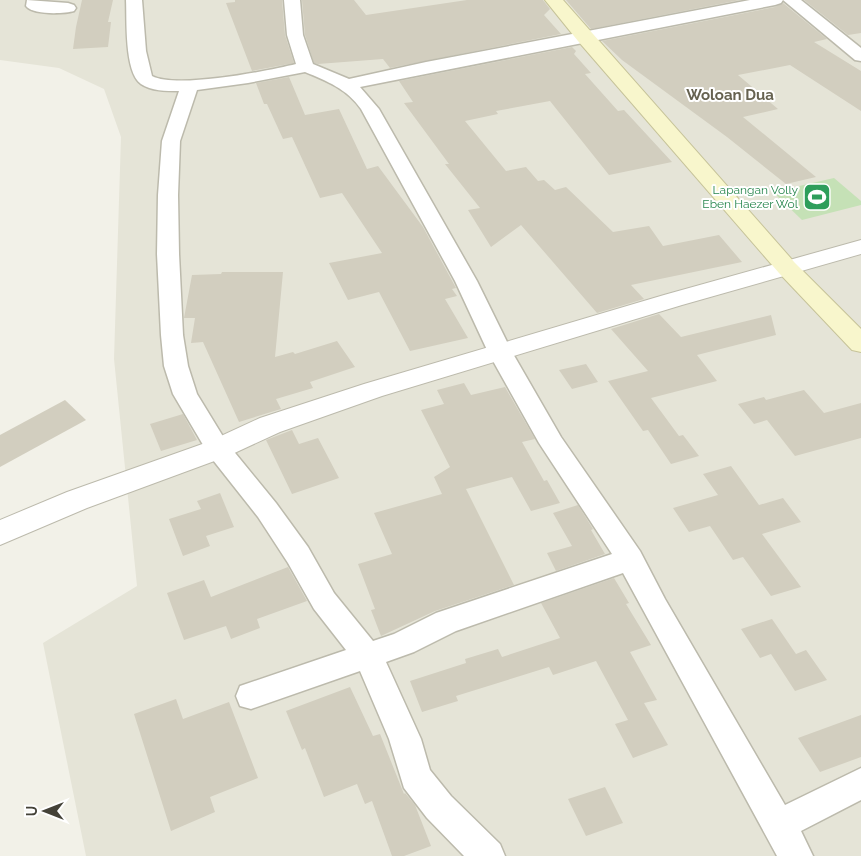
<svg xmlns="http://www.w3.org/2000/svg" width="861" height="856" font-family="Raleway,sans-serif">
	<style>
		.residential { fill: #e5e4d7 }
		.green { fill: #c5e1b6 }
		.building { fill: #d2cebf }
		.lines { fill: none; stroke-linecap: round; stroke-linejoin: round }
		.minor-casing { stroke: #bcbaac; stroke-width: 3 }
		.tertiary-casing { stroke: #bcbaac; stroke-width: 2 }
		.secondary-casing { stroke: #c6c399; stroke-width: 2 }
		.minor { fill: #fff; fill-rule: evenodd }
		.tertiary { fill: #fff; fill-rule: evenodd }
		.secondary { fill: #f8f6cc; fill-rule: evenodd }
		.labels { text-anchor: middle; stroke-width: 4; stroke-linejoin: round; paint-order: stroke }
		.far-leisure-label { font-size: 12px; fill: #27864d; stroke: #fff; text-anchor: end }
		.far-quarter-label { font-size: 15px; font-weight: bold; fill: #666250; stroke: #fff }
	</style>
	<rect width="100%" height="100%" fill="#f2f1e8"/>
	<!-- residential -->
	<polygon class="residential" points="0,0 861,0 861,856 86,856 43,643 137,586 114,359 121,137 104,89 59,68 0,60"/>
	<!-- green -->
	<polygon class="green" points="834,178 861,201 861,205 802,220 773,192"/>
	<!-- building -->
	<g class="building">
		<polygon points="82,0 113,0 108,22 111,22 108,47 73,49 76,27"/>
		<polygon points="235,0 282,0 285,35 294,63 252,71 226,3 235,2"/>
		<polygon points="302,0 354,0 366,15 467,0 543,0 550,9 544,15 561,34 390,68 383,59 318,64 314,63 305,35"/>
		<polygon points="566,0 740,0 591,29"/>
		<polygon points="804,0 861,0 861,33 848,35"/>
		<polygon points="783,3 827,39 814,42 861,71 861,111 790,65 738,75 778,109 743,117 816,177 786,184 727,137 622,60 602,41 775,7"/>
		<polygon points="572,47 576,51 574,54 591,73 585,74 618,111 624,110 672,162 609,175 550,101 496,111 498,114 465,121 506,171 526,167 538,181 544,180 555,190 566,187 613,232 649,226 663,246 719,235 742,262 631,285 644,299 597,313 521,225 491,247 468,210 480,208 445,164 449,164 404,103 413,102 399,81"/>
		<polygon points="289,77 305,115 339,109 367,169 378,166 423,227 456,288 452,289 457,296 445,299 468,338 410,351 379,292 348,300 329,263 382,253 342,193 320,198 292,137 283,139 267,104 264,104 256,83"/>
		<polygon points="222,272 283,272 275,357 293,352 295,354 337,341 355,367 310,382 313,388 276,399 281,409 239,422 203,342 191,343 195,318 184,318 192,275 221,274"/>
		<polygon points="659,314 681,337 771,315 776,335 697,355 717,381 651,398 679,436 683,435 699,456 671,464 648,430 643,431 608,381 648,371 611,329"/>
		<polygon points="586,364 598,382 572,389 559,370"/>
		<polygon points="464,383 471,395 505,387 535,439 522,442 544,481 547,480 560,503 531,511 512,477 466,489 514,585 435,611 381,636 371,610 375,609 358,564 392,554 374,513 442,494 434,477 450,467 421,410 444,404 437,390"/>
		<polygon points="804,390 824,413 861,403 861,438 795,456 767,420 754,424 738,404 764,397 766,400"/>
		<polygon points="65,400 86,420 0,467 0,435"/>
		<polygon points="183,414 197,440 161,451 150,424"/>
		<polygon points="292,430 299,444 318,438 339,478 292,494 266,440"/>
		<polygon points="731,466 759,505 783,498 801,522 762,534 801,587 771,596 743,557 733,560 710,526 689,532 673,508 718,495 703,474"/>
		<polygon points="220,493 234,527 206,536 210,546 183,556 169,519 201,509 197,501"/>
		<polygon points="578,505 593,529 591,530 605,554 556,571 547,553 572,546 553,513"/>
		<polygon points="288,567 307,601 257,619 260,628 231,639 226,626 184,640 167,593 204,580 211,597"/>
		<polygon points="614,578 629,603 626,604 651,645 630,652 657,700 644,703 668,745 633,758 615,724 628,720 596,661 553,675 549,667 456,696 458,701 422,712 410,681 466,663 465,659 498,649 502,657 560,638 541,603"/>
		<polygon points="772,619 796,654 806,650 827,680 795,691 771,654 760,658 741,629"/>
		<polygon points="350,687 373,736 380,734 404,794 405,793 415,805 431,846 404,856 392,856 372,801 365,804 357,784 324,797 305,748 302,750 286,711"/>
		<polygon points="176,699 183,719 229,702 258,778 210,797 215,812 171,831 134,714"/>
		<polygon points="861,715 861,757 820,772 798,738"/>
		<polygon points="605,787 623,823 586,836 568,799"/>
	</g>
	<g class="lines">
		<!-- minor casing -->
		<g class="minor-casing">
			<g id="minor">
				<path d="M27 0 68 3 74 5 76 8 74 11C64 14 32 15 26 6Z"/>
				<path d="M126 0H142L146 51 152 76C177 89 267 71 296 64L287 35 284 0H300L303 35 313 64 349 79 426 62 750 0H783L781 3 775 5 360 87 379 109 477 281 512 352 561 437 640 551 665 599 785 805 861 768V800L801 831 813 856H777L623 573 456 631 414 652 386 662 421 739 430 770 451 796 500 844 505 856H464L427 818 404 788 389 739 360 671 251 709 240 706 236 696 240 686 346 650 314 609 288 563 258 517 209 455 173 394 164 366 161 335 157 254 158 195 162 141 179 91C166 91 151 91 141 84 124 72 127 19 126 0ZM305 72C327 81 347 89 361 109L455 281 488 352 539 443 612 554 436 613 394 634 373 641 334 593 308 547 276 503 227 443 197 394 188 366 183 335 179 254 178 195 180 141 197 90 248 83Z"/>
				<polygon points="783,0 801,0 861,48 861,61 855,60"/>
			</g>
		</g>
		<!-- tertiary casing -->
		<g class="tertiary-casing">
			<polygon id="tertiary" points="861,240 861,254 682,305 382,396 280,432 228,456 87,508 0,545 0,520 67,492 208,442 260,418 364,384 664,295"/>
		</g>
		<!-- secondary casing -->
		<g class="secondary-casing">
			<polygon id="secondary" points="545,0 563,0 795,263 861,329 861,352 852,350 779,273 578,41"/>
		</g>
		<!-- minor -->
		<use href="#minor" class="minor"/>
		<!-- tertiary -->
		<use href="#tertiary" class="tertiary"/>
		<!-- secondary -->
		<use href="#secondary" class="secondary"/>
	</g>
	<!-- icons -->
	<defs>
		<g id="stadium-square" transform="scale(1.4375)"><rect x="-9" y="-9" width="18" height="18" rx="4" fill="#2e9e5b" stroke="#fff"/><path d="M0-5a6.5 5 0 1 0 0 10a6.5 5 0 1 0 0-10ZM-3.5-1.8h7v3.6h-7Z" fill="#fff"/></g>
	</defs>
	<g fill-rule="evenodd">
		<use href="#stadium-square" x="817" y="197"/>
	</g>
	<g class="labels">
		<!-- far-leisure labels -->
		<g class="far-leisure-label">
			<text x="798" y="194">Lapangan Volly<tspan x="798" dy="14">Eben Haezer Wol</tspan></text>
		</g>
		<!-- far-quarter labels -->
		<g class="far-quarter-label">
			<text x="730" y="100">Woloan Dua</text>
		</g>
	</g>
	<!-- north arrow -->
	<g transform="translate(45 811) rotate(270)" stroke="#ffffff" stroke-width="4" paint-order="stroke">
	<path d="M0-4L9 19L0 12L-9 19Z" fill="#444238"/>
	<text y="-8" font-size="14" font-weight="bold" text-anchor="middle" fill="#444238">U</text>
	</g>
</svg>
